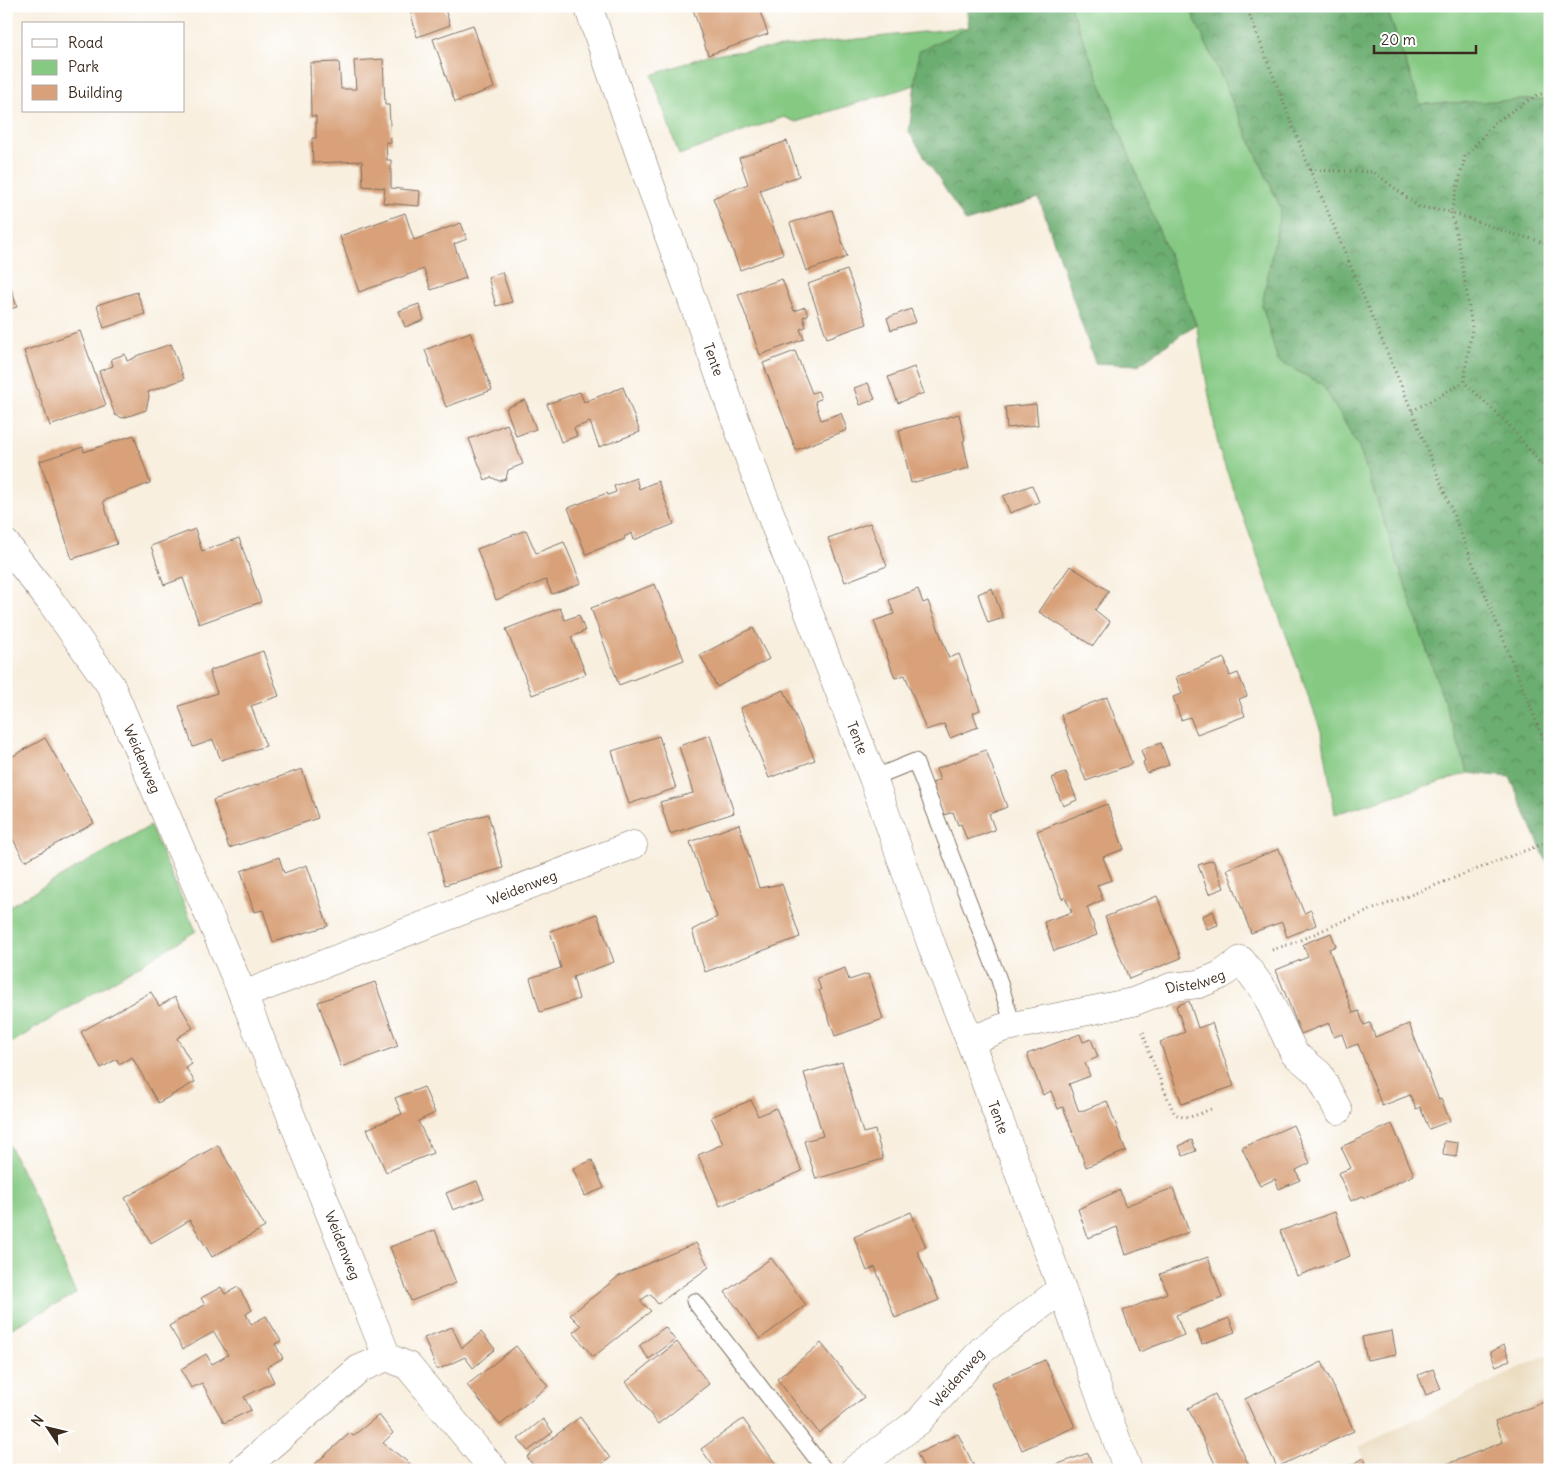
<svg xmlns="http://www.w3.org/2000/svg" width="1556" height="1476" font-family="Delius,sans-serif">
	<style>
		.built { fill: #e9d9ba }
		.green { fill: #85c983; stroke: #607a50 }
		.forest { fill: url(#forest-crowns); stroke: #546c48 }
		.building { fill: #d8a179 }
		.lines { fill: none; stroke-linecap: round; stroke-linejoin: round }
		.service-casing { stroke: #7d6f62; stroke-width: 17 }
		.minor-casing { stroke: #7d6f62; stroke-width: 29 }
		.primary-casing { stroke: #7d6f62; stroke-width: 29 }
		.path { stroke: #7d6f62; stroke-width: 3; stroke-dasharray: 1 4; stroke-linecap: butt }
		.service { stroke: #fff; stroke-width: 15 }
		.minor { stroke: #fff; stroke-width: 28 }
		.primary { stroke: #fff; stroke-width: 28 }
		.labels { text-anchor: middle; stroke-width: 5; stroke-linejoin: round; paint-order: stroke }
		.street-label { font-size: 14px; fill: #3b2a1e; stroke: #fff }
	</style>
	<defs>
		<pattern id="forest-crowns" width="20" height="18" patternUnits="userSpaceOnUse" patternTransform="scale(1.25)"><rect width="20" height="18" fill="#6cad71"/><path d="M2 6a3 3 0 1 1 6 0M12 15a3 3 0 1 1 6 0" fill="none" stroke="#5a8d5c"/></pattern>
	</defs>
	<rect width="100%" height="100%" fill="#fff"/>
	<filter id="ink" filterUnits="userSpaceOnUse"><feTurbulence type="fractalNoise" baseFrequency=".02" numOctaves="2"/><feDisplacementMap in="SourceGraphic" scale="10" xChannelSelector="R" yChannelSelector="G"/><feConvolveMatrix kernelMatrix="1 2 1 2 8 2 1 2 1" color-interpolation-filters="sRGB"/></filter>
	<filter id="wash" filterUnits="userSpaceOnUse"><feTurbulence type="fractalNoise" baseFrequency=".0096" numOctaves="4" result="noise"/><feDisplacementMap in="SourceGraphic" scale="20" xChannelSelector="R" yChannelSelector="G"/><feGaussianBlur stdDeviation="1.12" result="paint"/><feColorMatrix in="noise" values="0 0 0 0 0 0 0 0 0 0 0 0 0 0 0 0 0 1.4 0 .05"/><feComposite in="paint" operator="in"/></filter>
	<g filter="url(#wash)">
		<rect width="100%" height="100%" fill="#f8efdf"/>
		<!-- built -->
		<polygon class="built" points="1550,1353 1550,1470 1369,1470 1359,1447"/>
		<!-- green -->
		<g class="green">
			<polygon points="1070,6 1189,6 1281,209 1262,305 1278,361 1322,384 1359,447 1468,773 1335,814 1322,734 1219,450 1196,324"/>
			<polygon points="1386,6 1550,6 1550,99 1420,104"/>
			<polygon points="970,27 919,51 915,85 796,122 784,117 679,155 652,75 708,55"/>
			<polygon points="150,826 196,931 6,1046 6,908"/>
			<polygon points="6,1139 38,1204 76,1294 6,1331"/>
		</g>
		<!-- forest -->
		<g class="forest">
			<polygon points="966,6 1070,6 1196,324 1138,365 1095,363 1039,198 966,222 909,132 919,51 969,27"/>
			<polygon points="1189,6 1386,6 1420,104 1550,99 1550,869 1510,777 1468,773 1359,447 1322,384 1278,361 1262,305 1281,208"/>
		</g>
		<g id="blocks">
			<!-- building -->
			<g class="building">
				<polygon points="409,6 444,6 450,25 417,37"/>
				<polygon points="692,6 758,6 768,34 708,55"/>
				<polygon points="473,25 494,88 455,102 433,39"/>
				<polygon points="383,59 385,105 389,105 391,143 386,142 387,160 391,160 391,188 420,191 419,206 383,203 385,188 363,186 362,161 313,163 312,138 316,138 316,116 311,116 310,63 339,62 341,89 356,89 354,61"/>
				<polygon points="787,141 799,176 760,190 783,254 740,270 713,198 748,184 739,158"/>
				<polygon points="832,210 847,257 806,271 790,223"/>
				<polygon points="405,213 414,240 461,223 467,239 454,244 466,278 431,290 424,269 359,292 340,236"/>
				<polygon points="847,270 867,324 827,338 808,284"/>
				<polygon points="502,272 512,302 496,306 488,277"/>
				<polygon points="7,277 17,307 6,310 6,278"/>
				<polygon points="782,279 794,311 805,307 808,315 803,317 806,327 800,329 804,339 760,355 738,294"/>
				<polygon points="137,292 145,314 104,328 97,305"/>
				<polygon points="419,304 424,320 405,327 399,311"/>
				<polygon points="911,309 916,322 891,330 887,318"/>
				<polygon points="80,331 106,405 50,426 24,351"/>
				<polygon points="470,332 492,390 446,407 425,350"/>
				<polygon points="171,344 184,379 148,392 149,397 146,410 123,418 115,415 99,371 113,366 111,359 125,354 127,361 136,357 136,356"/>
				<polygon points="795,351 812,393 818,391 821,399 815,401 821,420 841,413 847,430 796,450 763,363"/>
				<polygon points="914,367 924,393 898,403 888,377"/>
				<polygon points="868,383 875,399 860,405 854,388"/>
				<polygon points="623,387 640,432 599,447 590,422 574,428 577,436 561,442 547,404 580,392 584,402"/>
				<polygon points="525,400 536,429 516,436 506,408"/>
				<polygon points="1036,404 1038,425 1007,428 1005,407"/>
				<polygon points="959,414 965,440 963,441 969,468 911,483 899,430"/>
				<polygon points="507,424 523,464 508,470 506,479 499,481 491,477 485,480 469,439"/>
				<polygon points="134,435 150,483 103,501 117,544 72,559 40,461 83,447 84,452"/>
				<polygon points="636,478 639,489 658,481 674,524 634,540 632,533 624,537 625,539 586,554 568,508 607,493 608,495 616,492 614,486"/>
				<polygon points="1032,485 1039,502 1010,513 1003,496"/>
				<polygon points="870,523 887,566 845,582 828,538"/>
				<polygon points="195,529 202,551 239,538 261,602 199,624 183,578 164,585 151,546"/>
				<polygon points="526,530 536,553 564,542 581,583 552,594 546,580 496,600 477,549"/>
				<polygon points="1070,566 1109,591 1095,610 1110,622 1093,646 1039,612"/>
				<polygon points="655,584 684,660 619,685 591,608"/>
				<polygon points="992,588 1003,618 988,623 978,594"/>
				<polygon points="918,589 923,603 928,601 949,658 959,654 980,710 973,713 978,727 950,738 944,724 926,730 905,675 895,678 874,621 894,614 889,600"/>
				<polygon points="560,608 565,620 579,615 585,631 571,637 586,674 532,695 506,629"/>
				<polygon points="753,628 769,659 717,687 700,655"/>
				<polygon points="263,651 279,696 251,706 266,746 221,760 213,740 193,747 179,706 217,693 209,671"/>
				<polygon points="1224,658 1230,676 1238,673 1247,696 1239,699 1245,716 1197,734 1190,717 1181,720 1173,697 1182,694 1176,677"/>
				<polygon points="784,690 815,760 769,778 740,708"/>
				<polygon points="1107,697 1132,764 1086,781 1061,715"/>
				<polygon points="710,735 734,813 670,834 660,802 693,793 679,746"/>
				<polygon points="659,736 676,788 629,804 612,751"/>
				<polygon points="45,738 94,823 25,861 6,827 6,760"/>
				<polygon points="1161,743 1169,765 1147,773 1143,762 1145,761 1141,750"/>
				<polygon points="986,750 1007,807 989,814 995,830 967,840 961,824 958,825 953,812 944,815 932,783 940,780 936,769"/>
				<polygon points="302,769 318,818 229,848 213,800"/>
				<polygon points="1066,772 1077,800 1063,806 1052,778"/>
				<polygon points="1107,804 1124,849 1103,857 1112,880 1097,885 1103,900 1087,907 1097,935 1054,951 1044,922 1072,912 1065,897 1062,899 1037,831"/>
				<polygon points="488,814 503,868 445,885 430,831"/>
				<polygon points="739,824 759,888 782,884 800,937 705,972 692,930 717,917 690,842"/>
				<polygon points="1279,849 1304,913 1311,910 1316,925 1287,937 1282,922 1251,933 1227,869"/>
				<polygon points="279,857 284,873 307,865 328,926 273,942 263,910 254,912 241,871"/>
				<polygon points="1213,860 1224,888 1209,894 1198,865"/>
				<polygon points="1157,896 1181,958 1129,979 1105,917"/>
				<polygon points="1213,911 1218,925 1207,929 1202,916"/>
				<polygon points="597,914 614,962 573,977 579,999 540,1012 530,978 561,968 550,931"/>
				<polygon points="1331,933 1336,946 1329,949 1353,1013 1359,1011 1364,1025 1370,1023 1375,1037 1409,1024 1439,1100 1441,1099 1450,1121 1429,1129 1420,1107 1416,1109 1410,1095 1382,1106 1358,1044 1347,1048 1342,1034 1334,1037 1329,1023 1301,1034 1276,970 1308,957 1303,944"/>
				<polygon points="845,968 849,980 868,974 883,1019 835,1036 819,990 821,990 817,978"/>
				<polygon points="375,982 398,1046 341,1067 318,1002"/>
				<polygon points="151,992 159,1006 175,997 193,1028 177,1038 192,1064 186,1068 195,1082 158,1103 132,1057 119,1064 117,1059 101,1068 81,1032"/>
				<polygon points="1189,1001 1198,1028 1212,1023 1234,1086 1182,1104 1160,1042 1185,1032 1176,1006"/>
				<polygon points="1080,1034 1083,1042 1091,1039 1098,1057 1085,1063 1090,1076 1069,1084 1079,1112 1107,1101 1126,1151 1086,1167 1063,1107 1058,1109 1051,1091 1043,1095 1027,1054"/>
				<polygon points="842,1062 863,1133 875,1130 883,1159 816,1179 804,1141 823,1136 804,1073"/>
				<polygon points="424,1087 435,1113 418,1121 433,1153 386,1172 367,1129 402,1114 395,1098"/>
				<polygon points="751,1100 758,1116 776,1108 802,1171 720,1206 698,1155 723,1144 711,1117"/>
				<polygon points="1392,1124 1414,1175 1364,1198 1363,1196 1351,1201 1338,1173 1351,1168 1341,1147"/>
				<polygon points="1293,1125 1310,1163 1296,1170 1300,1180 1279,1189 1275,1179 1260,1186 1242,1148"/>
				<polygon points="1192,1140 1196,1151 1183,1156 1179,1146"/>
				<polygon points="1444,1141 1458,1143 1456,1157 1443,1155"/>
				<polygon points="218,1145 265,1227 212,1257 190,1220 151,1243 125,1198"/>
				<polygon points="592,1160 604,1188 585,1196 573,1169"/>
				<polygon points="477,1181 484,1198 453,1210 446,1193"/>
				<polygon points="1173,1188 1189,1232 1126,1255 1117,1227 1088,1238 1078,1209 1120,1190 1125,1206"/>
				<polygon points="911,1212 926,1247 917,1251 939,1300 895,1318 875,1267 867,1271 854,1237"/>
				<polygon points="1335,1212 1350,1256 1297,1276 1280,1231"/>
				<polygon points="435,1230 456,1283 411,1301 390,1247"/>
				<polygon points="696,1243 709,1267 658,1304 650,1294 640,1301 651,1311 593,1357 573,1332 581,1326 570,1315 619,1276"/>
				<polygon points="1208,1257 1222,1298 1176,1315 1184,1335 1139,1352 1123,1311 1167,1293 1160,1274"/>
				<polygon points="771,1258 806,1305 760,1339 725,1292"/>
				<polygon points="221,1287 225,1294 238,1287 252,1310 246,1314 251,1324 266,1316 281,1341 275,1344 283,1358 267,1367 274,1382 244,1397 251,1410 224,1423 202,1383 191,1388 181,1369 206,1354 212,1364 228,1355 214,1332 183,1349 169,1326 205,1305 201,1298"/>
				<polygon points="1229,1318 1235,1332 1202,1344 1197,1331"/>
				<polygon points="452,1327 462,1348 481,1332 495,1349 473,1368 465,1357 437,1370 424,1338"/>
				<polygon points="665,1327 675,1340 649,1359 639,1346"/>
				<polygon points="1392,1331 1396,1354 1367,1360 1362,1337"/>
				<polygon points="677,1342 709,1384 658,1424 626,1382"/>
				<polygon points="821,1343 864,1397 819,1433 777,1379"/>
				<polygon points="1504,1345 1510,1360 1496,1366 1490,1352"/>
				<polygon points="516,1346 548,1386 500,1425 467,1385"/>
				<polygon points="1045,1360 1075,1427 1022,1450 991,1383"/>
				<polygon points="1322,1362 1354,1431 1277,1467 1245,1399"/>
				<polygon points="1433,1369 1441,1389 1426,1395 1418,1375"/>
				<polygon points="1215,1394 1251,1470 1218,1470 1188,1408"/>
				<polygon points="1550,1400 1550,1470 1432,1470 1503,1442 1495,1421"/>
				<polygon points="379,1415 393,1433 383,1443 418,1470 308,1470 350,1433 353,1436"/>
				<polygon points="580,1417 610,1458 594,1470 537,1470 527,1457"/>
				<polygon points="543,1419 553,1432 528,1451 518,1439"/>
				<polygon points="743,1419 780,1470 716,1470 701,1449"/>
				<polygon points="958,1434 976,1470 925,1470 917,1454"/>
				<polygon points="1088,1453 1094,1470 1042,1470"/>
				<polygon points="1364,1458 1368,1470 1341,1470"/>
			</g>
		</g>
	</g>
	<g filter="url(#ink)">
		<use href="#blocks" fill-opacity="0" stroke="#7d6f62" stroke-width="1"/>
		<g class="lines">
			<!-- service casing -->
			<g class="service-casing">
				<g id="service">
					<polyline points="873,778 915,761 998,977 1013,1025"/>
					<polyline points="694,1301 825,1470"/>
				</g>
			</g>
			<!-- minor casing -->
			<g class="minor-casing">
				<g id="minor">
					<path id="s1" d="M6 544 51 602 111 686 243 995 387 1357"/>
					<path id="s2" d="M243 995 633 845"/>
					<path id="s3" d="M970 1041 1002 1028 1133 1002 1171 987 1199 984 1221 975 1241 960 1265 992 1294 1053 1319 1074 1338 1110"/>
					<polyline points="242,1470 359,1369 387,1357 408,1366 494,1470"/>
					<path id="s4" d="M854 1470 919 1421 982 1350 1062 1289"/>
				</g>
			</g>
			<!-- primary casing -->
			<g class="primary-casing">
				<g id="primary">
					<path id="s5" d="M588 6 649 181 758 482 873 778 933 949 970 1041 1062 1289 1099 1393 1128 1470"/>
				</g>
			</g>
			<!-- path -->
			<g class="path">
				<polyline points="1246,6 1310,170 1412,411 1550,756"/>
				<polyline points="1310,170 1374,172 1419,207 1451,212 1465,157 1495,122 1537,95 1550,92"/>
				<polyline points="1550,244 1506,232 1451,212 1460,250 1472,327 1464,382 1506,422 1550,474"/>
				<polyline points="1412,411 1464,382"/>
				<polyline points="1272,950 1296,942 1348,919 1550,841"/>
				<path d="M1143 1032 1151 1058 1174 1113C1186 1122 1198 1114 1211 1109"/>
			</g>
			<!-- service -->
			<use href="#service" class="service"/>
			<!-- minor -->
			<use href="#minor" class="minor"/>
			<!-- primary -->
			<use href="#primary" class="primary"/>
		</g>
	</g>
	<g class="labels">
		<!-- street labels -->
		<g class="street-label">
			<text dy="5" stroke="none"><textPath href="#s5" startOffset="375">Tente</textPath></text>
			<text dy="5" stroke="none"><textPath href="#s5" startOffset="780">Tente</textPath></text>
			<text dy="5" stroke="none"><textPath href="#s1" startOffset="256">Weidenweg</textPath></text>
			<text dy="5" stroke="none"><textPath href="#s2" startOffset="299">Weidenweg</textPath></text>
			<text dy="5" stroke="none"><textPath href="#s3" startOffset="234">Distelweg</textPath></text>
			<text dy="5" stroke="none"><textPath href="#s5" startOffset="1185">Tente</textPath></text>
			<text dy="5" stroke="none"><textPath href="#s1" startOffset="782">Weidenweg</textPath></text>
			<text dy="5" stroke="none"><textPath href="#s4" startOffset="139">Weidenweg</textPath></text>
		</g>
	</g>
	<!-- margin -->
	<rect width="1556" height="1476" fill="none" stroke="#fff" stroke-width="25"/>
	<!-- legend -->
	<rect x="22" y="22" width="162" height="90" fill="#ffffff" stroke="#b1aaa5"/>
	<rect x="32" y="39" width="25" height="8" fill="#ffffff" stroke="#b1aaa5"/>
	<text x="68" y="48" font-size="15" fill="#3b2a1e">Road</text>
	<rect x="32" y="60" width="25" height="15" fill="#85c983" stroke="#b1aaa5"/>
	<text x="68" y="72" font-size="15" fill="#3b2a1e">Park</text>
	<rect x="32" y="85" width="25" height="15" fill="#d8a179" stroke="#b1aaa5"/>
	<text x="68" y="98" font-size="15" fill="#3b2a1e">Building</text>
	<!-- north arrow -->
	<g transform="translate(48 1428) rotate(305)" stroke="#ffffff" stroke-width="4" paint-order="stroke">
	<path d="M0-4L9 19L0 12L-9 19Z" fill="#3b2a1e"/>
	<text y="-8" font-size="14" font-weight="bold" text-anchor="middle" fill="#3b2a1e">N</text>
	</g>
	<!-- scale -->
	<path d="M1374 45v8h102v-8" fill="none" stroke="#3b2a1e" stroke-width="2.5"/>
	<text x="1381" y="45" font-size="15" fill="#3b2a1e" stroke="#ffffff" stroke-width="4" paint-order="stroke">20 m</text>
</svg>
